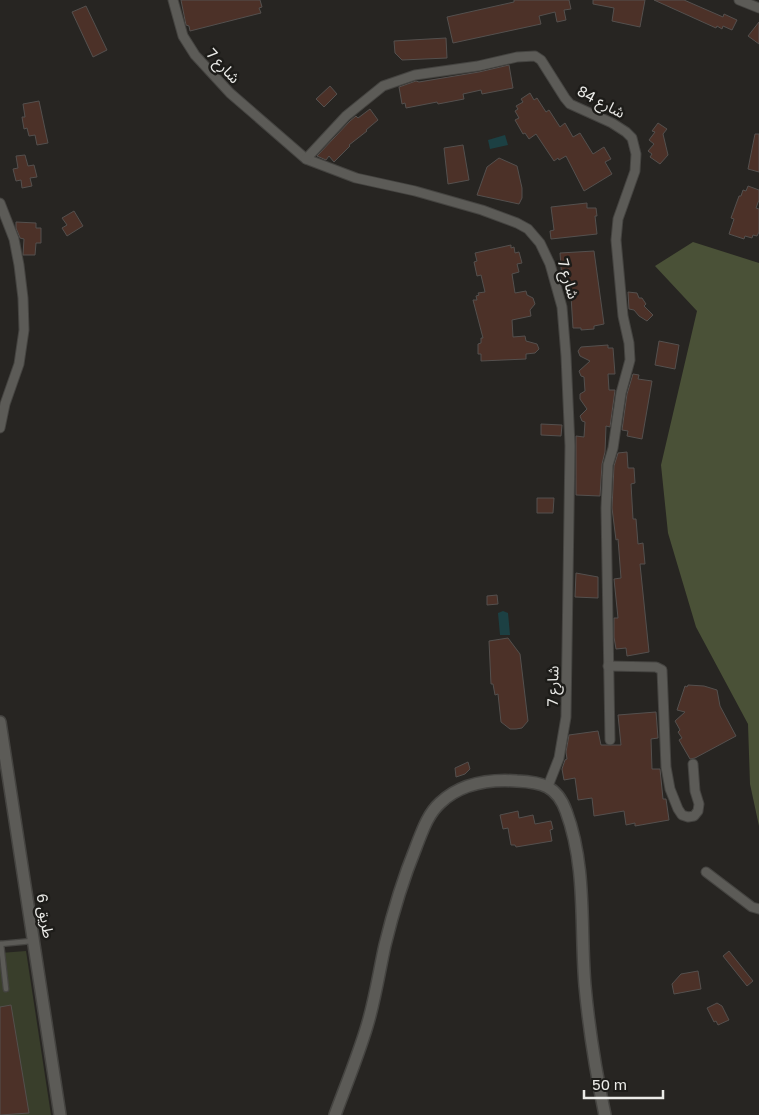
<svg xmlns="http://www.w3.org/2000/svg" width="759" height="1115" font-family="'Golos Text','Noto Sans Arabic',sans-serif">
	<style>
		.green { fill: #393e2b }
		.forest { fill: #4a5137 }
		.water { fill: #1c4043 }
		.building { fill: #4c3128; stroke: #54504e }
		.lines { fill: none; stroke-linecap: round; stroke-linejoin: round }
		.lane-casing { stroke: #454441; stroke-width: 7 }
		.street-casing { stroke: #454441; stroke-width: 11 }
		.secondary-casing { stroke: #454441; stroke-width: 14 }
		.lane { stroke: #5c5b57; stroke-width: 4.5 }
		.street { stroke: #5c5b57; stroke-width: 9 }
		.secondary { stroke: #5c5b57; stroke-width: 11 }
		.labels { text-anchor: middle; stroke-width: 5; stroke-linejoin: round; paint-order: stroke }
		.street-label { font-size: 15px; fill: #ebebe8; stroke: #1d1c19 }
	</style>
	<rect width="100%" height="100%" fill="#272522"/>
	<!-- green -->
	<polygon class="green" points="26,951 51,1115 0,1115 0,953"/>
	<!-- forest -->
	<polygon class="forest" points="693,242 759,263 759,826 750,784 748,724 696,627 668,533 661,465 697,311 655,266"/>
	<!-- water -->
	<g class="water">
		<polygon points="505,135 508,145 490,149 488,140"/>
		<polygon points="503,611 508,613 510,635 500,635 498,613"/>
	</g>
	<!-- building -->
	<g class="building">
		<polygon points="181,0 260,0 262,7 259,8 261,13 190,31 189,26 186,25"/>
		<polygon points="514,0 569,0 571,9 564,10 566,20 557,22 555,12 539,16 541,24 453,43 447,17 514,2"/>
		<polygon points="593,0 645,0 640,27 612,21 614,8 593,4"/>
		<polygon points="654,0 684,0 723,17 724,14 737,20 732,30 723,26 722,29 717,26 716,28"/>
		<polygon points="86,6 107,50 93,57 72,12"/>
		<polygon points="759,22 759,44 748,36"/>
		<polygon points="446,38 447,58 402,60 395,53 394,41"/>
		<polygon points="509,65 513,88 482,94 481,90 463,94 464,99 438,104 437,102 406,108 405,103 402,104 399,87 416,81 419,82 479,72"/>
		<polygon points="330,86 337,94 324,107 316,99"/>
		<polygon points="530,93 534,100 537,98 546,112 549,110 560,127 565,123 573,137 580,133 593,154 604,147 611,159 605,162 612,174 584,191 566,156 559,160 558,158 554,161 536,134 529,139 525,133 523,134 515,120 519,118 515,111 518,109 516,106 523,102 521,99"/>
		<polygon points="39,101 48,143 37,145 35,135 29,136 27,128 24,129 22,117 25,117 23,104"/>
		<polygon points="370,109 378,120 366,130 367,131 349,145 350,146 334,162 329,156 326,160 317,156 350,121 356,116 358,118"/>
		<polygon points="658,123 667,129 663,134 668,155 660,164 650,157 652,154 648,151 654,144 649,140 655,132 652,131"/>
		<polygon points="755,134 759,134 759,172 748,169"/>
		<polygon points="463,145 469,180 448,184 444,148"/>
		<polygon points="25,155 28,166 34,165 37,177 30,178 32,186 22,188 21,180 16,181 13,169 18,168 16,156"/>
		<polygon points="499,158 517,166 522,188 522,198 519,204 477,195 487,167"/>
		<polygon points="748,186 759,190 759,200 756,208 759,209 759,232 757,236 753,235 752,238 745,236 744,239 729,234 734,219 731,218 739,196 741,196 743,190 746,191"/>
		<polygon points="587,203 587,208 596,208 597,216 595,216 597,234 551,239 550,231 554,230 551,207"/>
		<polygon points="74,211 83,226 67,236 62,228 67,225 62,218"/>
		<polygon points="16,222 36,223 36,228 41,228 41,243 36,243 35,255 23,255 24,239 20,238 16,228"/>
		<polygon points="511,245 511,248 514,247 515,253 519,252 522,263 517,264 519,272 512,274 515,293 526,291 527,295 533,298 535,304 530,310 531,316 512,320 513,337 525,336 526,341 537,344 539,349 535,353 526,354 526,359 481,361 481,354 478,354 478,344 481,343 481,338 483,338 473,300 477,300 476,296 479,295 478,293 485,292 481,275 477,276 474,262 477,261 475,253"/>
		<polygon points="594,251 604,324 594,326 594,329 581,330 581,328 573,328 570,280 562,280 560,253"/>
		<polygon points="628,292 637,293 639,298 642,298 646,304 644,306 653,315 647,321 639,316 634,310 629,309"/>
		<polygon points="659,341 679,345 675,369 655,365"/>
		<polygon points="608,345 608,348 613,348 615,374 608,374 609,390 615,390 610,427 606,426 605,452 602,464 600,496 576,495 576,436 584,437 585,422 582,421 580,416 587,409 580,399 580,394 585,391 584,377 581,376 579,371 590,361 580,356 578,351 581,347"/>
		<polygon points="633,374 639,375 638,379 652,381 642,439 627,436 628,431 622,430 627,394"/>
		<polygon points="541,424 562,425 561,436 541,435"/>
		<polygon points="627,452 628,468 634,468 635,483 631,484 633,519 636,519 638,544 643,543 645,564 640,564 649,652 627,656 626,648 616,649 614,637 614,618 618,618 614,579 621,578 618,539 616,540 612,508 614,466 618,453"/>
		<polygon points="537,498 554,498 553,513 537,513"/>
		<polygon points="576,573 598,577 598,598 575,597"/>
		<polygon points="497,595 498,604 487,605 487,596"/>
		<polygon points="508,638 520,654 528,721 522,728 516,729 510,729 501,722 498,694 495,695 493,684 491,684 489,641"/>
		<polygon points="688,685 704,686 717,690 720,706 736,736 695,758 690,759 679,740 682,738 678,732 680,730 675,721 685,712 677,710 685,686 687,687"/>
		<polygon points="656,712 658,738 651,739 652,769 660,769 663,799 666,799 669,820 635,826 635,823 626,825 624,811 594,816 592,798 578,800 575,778 564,780 562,769 565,760 567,759 566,752 569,735 598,731 601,745 621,745 618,715"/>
		<polygon points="468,762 470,769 465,774 456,777 455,768"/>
		<polygon points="518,811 519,818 533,815 535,824 551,821 553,829 550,830 552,841 516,847 515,845 511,845 508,828 503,829 500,815"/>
		<polygon points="729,951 753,981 747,986 723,956"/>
		<polygon points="698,971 701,989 674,994 672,984 681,974"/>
		<polygon points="717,1003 722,1006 729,1020 718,1025 716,1021 714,1022 707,1008"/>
		<polygon points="11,1005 29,1113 0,1115 0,1007"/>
	</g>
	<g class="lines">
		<!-- lane casing -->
		<g class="lane-casing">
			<g id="lane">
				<polyline points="0,944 32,941"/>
				<polyline points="1,944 6,989"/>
			</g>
		</g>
		<!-- street casing -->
		<g class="street-casing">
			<g id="street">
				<polyline points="173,0 183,36 195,55 230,93 306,159 356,178 415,191 482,210 517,223 528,229 540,243 550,264 562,307 566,356 570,446 566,717 559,758 548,786"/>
				<polyline points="739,0 759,8"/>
				<polyline points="306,159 346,116 383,86 415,75 478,66 517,57 535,56 541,60 565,98 570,104 612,123 626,132 632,138 636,154 635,171 618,219 616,240 623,316 629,343 630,360 621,393 613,448 608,465 606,508 610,740"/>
				<polyline points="0,203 14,239 19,265 23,298 24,330 19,364 5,404 0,428"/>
				<polyline points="608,666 656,667 662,670 666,767 670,789 678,809 682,815 688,817 694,816 698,811 699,804 695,791 693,764"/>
				<polyline points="706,872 752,907 759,909"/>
			</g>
		</g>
		<!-- secondary casing -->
		<g class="secondary-casing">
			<g id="secondary">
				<polyline points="0,722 60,1115"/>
				<path d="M335 1115C346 1085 358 1056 367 1026 375 1000 379 972 385 945 393 912 403 879 416 847 422 832 427 815 440 803 461 783 489 779 517 781 542 782 557 786 566 811 587 867 580 927 585 986 589 1029 596 1073 605 1115"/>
			</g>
		</g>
		<!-- lane -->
		<use href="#lane" class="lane"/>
		<!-- street -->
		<use href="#street" class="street"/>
		<!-- secondary -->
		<use href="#secondary" class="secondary"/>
	</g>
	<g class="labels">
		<!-- street labels -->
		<g class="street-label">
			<text transform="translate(223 66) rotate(47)" y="5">شارع 7</text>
			<text transform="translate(601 102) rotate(28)" y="5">شارع 84</text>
			<text transform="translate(568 279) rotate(74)" y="5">شارع 7</text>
			<text transform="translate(553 686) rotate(-89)" y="5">شارع 7</text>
			<text transform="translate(45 916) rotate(81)" y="5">طريق 6</text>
		</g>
	</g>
	<!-- scale -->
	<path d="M584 1090v8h79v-8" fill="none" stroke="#ebebe8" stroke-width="2.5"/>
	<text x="592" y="1090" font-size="15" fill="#ebebe8" stroke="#1d1c19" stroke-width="4" paint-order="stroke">50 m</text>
</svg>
